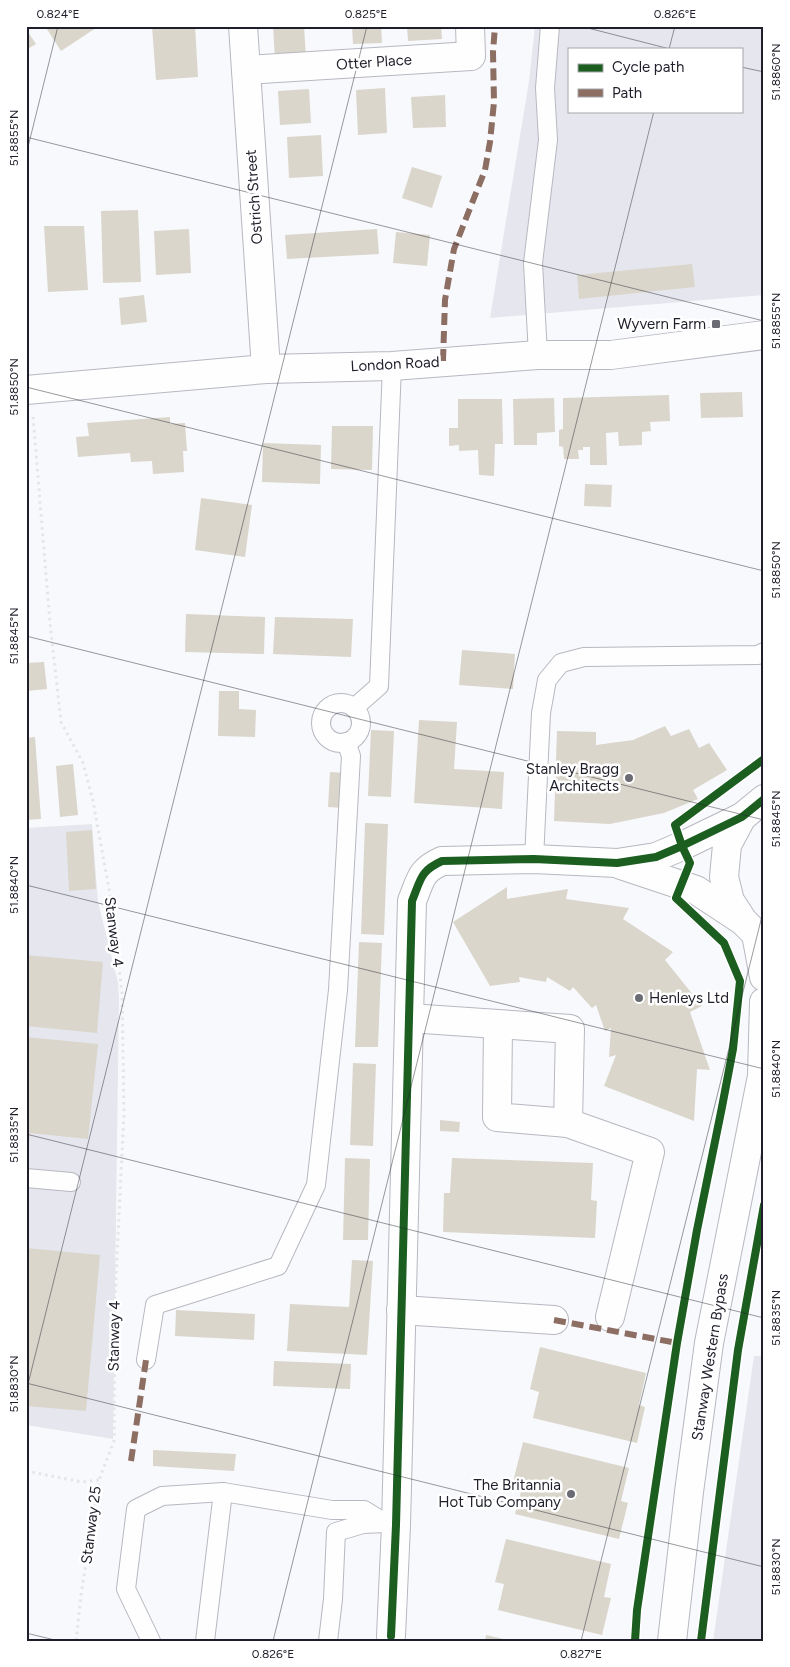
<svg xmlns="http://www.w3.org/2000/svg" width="790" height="1667" font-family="Figtree,sans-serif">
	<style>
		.built { fill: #e6e7ee; fill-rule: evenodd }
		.building { fill: #dad6cb }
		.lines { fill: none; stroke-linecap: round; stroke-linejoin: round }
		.service-casing { stroke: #b7b8c0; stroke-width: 20 }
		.minor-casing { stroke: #b7b8c0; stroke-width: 30 }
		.tertiary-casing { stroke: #b7b8c0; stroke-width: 30 }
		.secondary-casing { stroke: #b7b8c0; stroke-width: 30 }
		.path { stroke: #e4e5e6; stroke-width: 3; stroke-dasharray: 2.5 4; stroke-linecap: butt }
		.service { stroke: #fefeff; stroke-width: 18 }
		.minor { stroke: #fefeff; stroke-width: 28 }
		.tertiary { stroke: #fefeff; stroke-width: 28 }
		.secondary { stroke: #fefeff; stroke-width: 28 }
		.quiet { stroke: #8d6e63; stroke-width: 6; stroke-dasharray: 12 6; stroke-linecap: butt }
		.cycleway-casing { stroke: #fff; stroke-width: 11 }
		.cycleway { stroke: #1b5e20; stroke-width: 8 }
		.ticks { fill: none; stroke: #1f1f2b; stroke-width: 1; stroke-opacity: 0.45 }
		.poi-dot { fill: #6b6b74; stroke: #fff; stroke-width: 2 }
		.labels { text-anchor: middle; stroke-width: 5; stroke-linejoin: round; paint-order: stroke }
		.street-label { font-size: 15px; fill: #1f1f2b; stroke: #fff }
		.poi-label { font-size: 15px; fill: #1f1f2b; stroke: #fff; text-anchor: end }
		.neatline { fill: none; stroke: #1f1f2b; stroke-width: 2 }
		.ticks-label { font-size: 12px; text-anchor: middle; fill: #1f1f2b }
	</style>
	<rect width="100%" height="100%" fill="#f8f9fd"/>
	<!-- built -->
	<g class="built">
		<path d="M535 26H764V295L490 318 529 81ZM569 49H741V111H569Z"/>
		<polygon points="92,824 98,902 118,982 119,998 113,1439 26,1425 26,828"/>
		<polygon points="754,1356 764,1356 764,1641 713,1641"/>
	</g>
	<!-- building -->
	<g class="building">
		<polygon points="45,26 99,26 61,51"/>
		<polygon points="152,26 195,26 198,77 156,80"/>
		<polygon points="273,26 304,26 306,58 275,59"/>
		<polygon points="352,26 381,26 382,43 353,44"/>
		<polygon points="407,26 441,26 442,39 408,41"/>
		<polygon points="26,29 36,44 26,50"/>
		<polygon points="385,88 387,133 358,135 356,90"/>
		<polygon points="309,89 311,123 280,125 278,91"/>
		<polygon points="445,95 446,127 413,128 411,97"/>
		<polygon points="321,135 323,176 289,178 287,137"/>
		<polygon points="412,167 442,176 432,208 402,198"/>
		<polygon points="138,210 141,282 103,283 101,211"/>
		<polygon points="44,226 84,226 88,290 48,292"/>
		<polygon points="189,229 191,273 156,275 154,231"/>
		<polygon points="377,229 379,254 287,259 285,235"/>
		<polygon points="396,232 430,235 427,266 393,263"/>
		<polygon points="692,264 695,287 579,299 577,275"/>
		<polygon points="144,295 147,322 121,325 119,298"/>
		<polygon points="742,392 743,417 701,418 700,393"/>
		<polygon points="669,395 670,421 650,422 651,431 642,432 642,445 619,446 618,432 606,433 607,465 590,465 590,447 583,447 583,450 578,450 579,459 564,459 563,447 559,446 559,430 563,429 563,398"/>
		<polygon points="554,398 555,432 537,433 537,445 514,445 513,399"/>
		<polygon points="458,399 502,399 503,444 495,444 494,476 479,475 478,450 459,451 459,445 449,446 449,428 458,428"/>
		<polygon points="170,417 170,424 185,423 187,451 183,451 184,472 153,474 152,461 131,462 130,453 78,457 76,437 89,436 87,423"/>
		<polygon points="332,426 373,426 372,470 331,469"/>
		<polygon points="263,443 321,445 320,484 262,482"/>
		<polygon points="585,484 612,485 611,507 584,506"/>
		<polygon points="201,498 252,505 245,557 195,550"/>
		<polygon points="186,614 265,617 264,654 185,652"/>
		<polygon points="275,617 353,619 351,657 273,654"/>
		<polygon points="462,650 515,654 513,689 459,685"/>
		<polygon points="44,662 47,689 26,691 26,663"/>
		<polygon points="219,691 239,691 239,709 256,710 255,737 218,736"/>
		<polygon points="419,720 457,722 454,769 504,772 502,809 414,803"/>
		<polygon points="665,726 671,736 689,729 699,748 709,743 727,770 693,790 698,799 664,813 610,824 554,821 557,731 596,732 596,745 633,740"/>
		<polygon points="371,730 394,731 391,797 368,796"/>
		<polygon points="35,737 41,819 26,820 26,738"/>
		<polygon points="73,764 78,815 60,817 56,766"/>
		<polygon points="330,772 345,773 343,808 328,807"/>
		<polygon points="365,823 388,824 384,935 361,934"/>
		<polygon points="92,830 96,889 69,891 66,832"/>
		<polygon points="507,887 507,899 568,889 566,899 629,908 623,919 673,952 665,960 702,1006 690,1012 710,1070 697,1069 694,1121 604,1086 616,1055 609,1057 611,1028 605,1031 596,1005 592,1008 573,987 570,991 547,977 546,982 519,977 520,982 490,986 453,922"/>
		<polygon points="359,942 382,943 378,1047 355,1047"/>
		<polygon points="26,955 103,962 97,1033 26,1026"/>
		<polygon points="26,1037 98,1044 88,1139 30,1133 28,1156 26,1155"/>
		<polygon points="353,1063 376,1064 373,1146 350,1145"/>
		<polygon points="440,1120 460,1122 459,1132 440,1131"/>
		<polygon points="345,1158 370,1159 368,1240 343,1240"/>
		<polygon points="452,1158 593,1163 591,1200 597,1201 595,1238 443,1232 444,1193 450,1193"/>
		<polygon points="26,1248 100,1255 86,1411 26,1406"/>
		<polygon points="352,1260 373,1261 367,1355 287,1351 290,1304 349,1307"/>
		<polygon points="176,1310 255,1314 254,1340 175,1336"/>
		<polygon points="540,1347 646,1373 639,1405 645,1407 637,1443 533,1418 539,1392 530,1389"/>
		<polygon points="274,1361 351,1364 350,1389 273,1386"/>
		<polygon points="523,1442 629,1468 621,1501 628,1503 619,1539 515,1514 522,1488 512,1486"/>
		<polygon points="153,1450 236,1454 234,1471 153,1466"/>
		<polygon points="506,1539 611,1564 604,1597 611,1598 602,1635 498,1610 504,1584 495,1582"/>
		<polygon points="486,1635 508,1640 508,1641 485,1641"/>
	</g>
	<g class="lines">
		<!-- service casing -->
		<g class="service-casing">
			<g id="service">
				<polyline points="538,355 533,263 548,140 545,88 550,26"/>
				<circle cx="341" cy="723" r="20"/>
				<polyline points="354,708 379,686 392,366"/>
				<polyline points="534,859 541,713 547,680 561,663 584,657 758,655 764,652"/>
				<polyline points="26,1178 71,1182"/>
				<polyline points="146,1360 155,1305 278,1266 316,1185 338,990 351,756 346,742"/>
				<polyline points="151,1641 126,1589 136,1509 162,1496 223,1492 332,1510 364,1510 385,1523"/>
				<polyline points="205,1641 223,1492"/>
				<polyline points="328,1641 333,1599 336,1532 363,1524 386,1523"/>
			</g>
		</g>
		<!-- minor casing -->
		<g class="minor-casing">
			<g id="minor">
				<polyline points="243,26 266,369"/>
				<polyline points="246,70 471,56 470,26"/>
				<polyline points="621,865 696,890 743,921"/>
				<polyline points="409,1018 570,1029 568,1123 650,1152 610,1317"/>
				<polyline points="498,1025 497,1117 568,1123"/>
				<polyline points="401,1310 554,1320"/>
				<path d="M391 1636 396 1525 412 901C421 879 420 871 442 861L534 859 617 863 656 857 682 846 742 817"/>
			</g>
		</g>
		<!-- tertiary casing -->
		<g class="tertiary-casing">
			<g id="tertiary">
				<polyline points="764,799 742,817 727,845 724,877 730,901 743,921 756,934 764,938"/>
				<polyline points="756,934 764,977"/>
				<polyline points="672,1641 689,1492 709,1343 762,1076 764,1002"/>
			</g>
		</g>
		<!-- secondary casing -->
		<g class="secondary-casing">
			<polyline id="secondary" points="26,390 266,369 392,366 538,355 611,355 764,335"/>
		</g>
		<!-- path -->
		<g class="path">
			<polyline points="33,417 50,623 61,722 83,763 93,801 111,900 122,993 124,1114 115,1296 114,1441 99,1480"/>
			<polyline points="26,1471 82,1482 99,1480 81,1595 76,1641"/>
		</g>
		<!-- service -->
		<use href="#service" class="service"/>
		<!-- minor -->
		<use href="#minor" class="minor"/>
		<!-- tertiary -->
		<use href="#tertiary" class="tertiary"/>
		<!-- secondary -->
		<use href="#secondary" class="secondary"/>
		<!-- quiet -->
		<g class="quiet">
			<polyline points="443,361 445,300 454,249 485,170 490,142 494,102 493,52 495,26"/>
			<polyline points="554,1320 677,1343"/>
			<polyline points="131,1461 146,1360"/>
		</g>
		<!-- cycleway casing -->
		<g class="cycleway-casing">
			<g id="cycleway">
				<path d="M391 1636 396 1525 412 901C421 879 420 871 442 861L534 859 617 863 656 857 682 846 742 817 764 799"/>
				<polyline points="635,1641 637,1610 677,1343 697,1230 722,1107 733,1049 740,981 724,943 676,898 690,863 682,846 675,825 764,759"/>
				<polyline points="701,1641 738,1350 764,1205"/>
			</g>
		</g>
		<!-- cycleway -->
		<use href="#cycleway" class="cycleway"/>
	</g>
	<!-- ticks -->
	<path class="ticks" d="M580 26 670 49M669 49 675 26M741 67 764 72M26 137 764 321M26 155 58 26M26 387 764 571M26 636 764 820M26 885 764 1069M26 1134 764 1318M26 1383 764 1567M26 1392 367 26M26 1633 59 1641M273 1641 654 111M581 1641 764 908"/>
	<!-- markers -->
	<g class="poi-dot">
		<rect x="711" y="319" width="10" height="10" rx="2.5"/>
		<circle cx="629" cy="778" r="5"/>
		<circle cx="639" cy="998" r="5"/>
		<circle cx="571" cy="1494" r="5"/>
	</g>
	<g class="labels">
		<!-- street labels -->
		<g class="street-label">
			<text transform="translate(374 62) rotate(-4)" y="5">Otter Place</text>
			<text transform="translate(254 197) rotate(-94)" y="5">Ostrich Street</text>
			<text transform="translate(395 364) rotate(-3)" y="5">London Road</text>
			<text transform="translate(114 932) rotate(83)" y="5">Stanway 4</text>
			<text transform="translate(114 1336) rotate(-89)" y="5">Stanway 4</text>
			<text transform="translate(710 1357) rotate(-81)" y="5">Stanway Western Bypass</text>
			<text transform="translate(91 1525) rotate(-83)" y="5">Stanway 25</text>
		</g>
		<!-- poi labels -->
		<g class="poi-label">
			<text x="706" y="329">Wyvern Farm</text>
			<text x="619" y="774">Stanley Bragg<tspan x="619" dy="17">Architects</tspan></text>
			<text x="649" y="1003" text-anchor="start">Henleys Ltd</text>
			<text x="561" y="1490">The Britannia<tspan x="561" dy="17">Hot Tub Company</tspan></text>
		</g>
	</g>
	<!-- border -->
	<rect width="790" height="1667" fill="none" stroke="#ffffff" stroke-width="55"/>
	<!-- legend -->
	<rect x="568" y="48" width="175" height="65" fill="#ffffff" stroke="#a5a5aa"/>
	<rect x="578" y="64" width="25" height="8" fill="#1b5e20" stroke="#a5a5aa"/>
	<text x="612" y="72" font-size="15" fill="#1f1f2b">Cycle path</text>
	<rect x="578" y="89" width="25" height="8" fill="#8d6e63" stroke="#a5a5aa"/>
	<text x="612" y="98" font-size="15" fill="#1f1f2b">Path</text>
	<rect x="28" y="28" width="734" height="1612" class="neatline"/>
	<g class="ticks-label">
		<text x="58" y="18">0.824°E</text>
		<text x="366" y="18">0.825°E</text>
		<text x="675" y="18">0.826°E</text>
		<text transform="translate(776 72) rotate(-90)" y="4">51.8860°N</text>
		<text transform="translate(14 138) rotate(-90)" y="4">51.8855°N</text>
		<text transform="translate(776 321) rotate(-90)" y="4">51.8855°N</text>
		<text transform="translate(14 387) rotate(-90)" y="4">51.8850°N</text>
		<text transform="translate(776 570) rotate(-90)" y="4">51.8850°N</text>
		<text transform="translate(14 636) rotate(-90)" y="4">51.8845°N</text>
		<text transform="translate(776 819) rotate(-90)" y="4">51.8845°N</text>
		<text transform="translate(14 885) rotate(-90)" y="4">51.8840°N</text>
		<text transform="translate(776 1069) rotate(-90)" y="4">51.8840°N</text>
		<text transform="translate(14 1135) rotate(-90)" y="4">51.8835°N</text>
		<text transform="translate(776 1318) rotate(-90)" y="4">51.8835°N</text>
		<text transform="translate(14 1384) rotate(-90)" y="4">51.8830°N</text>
		<text transform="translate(776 1567) rotate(-90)" y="4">51.8830°N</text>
		<text x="273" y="1658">0.826°E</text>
		<text x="581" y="1658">0.827°E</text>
	</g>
</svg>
